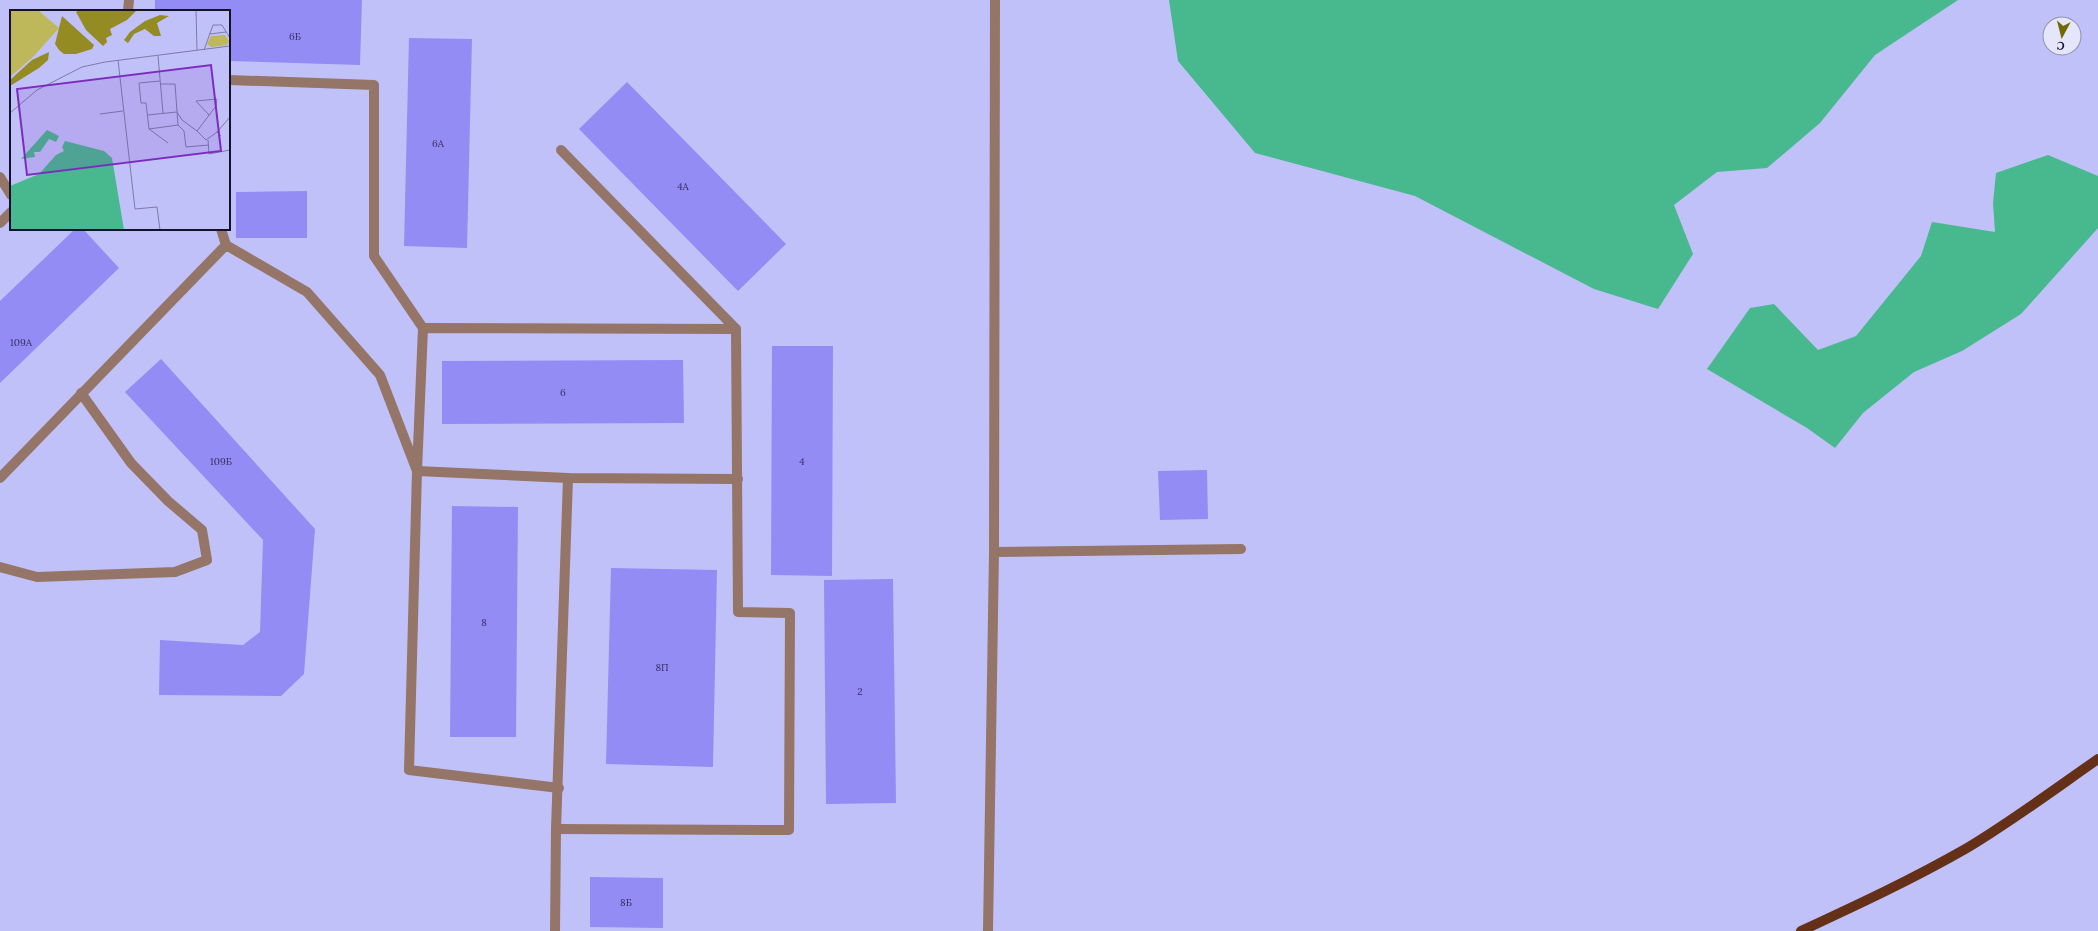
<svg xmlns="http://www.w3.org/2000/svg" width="2098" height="931" font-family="Lora,serif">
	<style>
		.water { fill: #48b88e }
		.building { fill: #938cf5 }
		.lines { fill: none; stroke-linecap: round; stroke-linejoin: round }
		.service { stroke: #947567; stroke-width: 10 }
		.primary { stroke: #643017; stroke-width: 10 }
		.labels { text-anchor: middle; stroke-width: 3.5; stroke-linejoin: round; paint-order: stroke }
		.number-label { font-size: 10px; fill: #34305e }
		.inset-road { fill: none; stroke: #7c7ba7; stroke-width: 1 }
		.view { fill: #7b2cbf; fill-opacity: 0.15; stroke: #7b2cbf; stroke-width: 2 }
		.inset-edge { fill: none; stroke: #14112b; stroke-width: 2 }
	</style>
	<rect width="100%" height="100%" fill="#c1c1f9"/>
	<!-- water -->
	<g class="water">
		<polygon points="1169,0 1958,0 1875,55 1820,123 1767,168 1717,172 1674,205 1693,254 1658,309 1594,289 1415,196 1255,153 1178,61"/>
		<polygon points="2048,155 2098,176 2098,228 2021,314 1962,351 1914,372 1863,413 1835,448 1807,428 1707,369 1750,308 1774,304 1818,350 1856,336 1921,256 1932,222 1995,232 1993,203 1996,173"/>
	</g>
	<!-- building -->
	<g class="building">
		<polygon points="155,0 362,0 360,65 229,61 229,11 155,11"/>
		<polygon points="409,38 472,39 467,248 404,246"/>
		<polygon points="627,82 786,244 738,291 579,129"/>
		<polygon points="307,191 307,238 236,238 236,192"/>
		<polygon points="75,229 83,229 119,268 0,383 0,301"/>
		<polygon points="772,346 833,346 832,576 771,575"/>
		<polygon points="161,359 315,529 304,674 281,696 159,695 160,640 243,645 260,632 263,540 125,392"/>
		<polygon points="683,360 684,423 442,424 442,361"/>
		<polygon points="1207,470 1208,519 1160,520 1158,471"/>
		<polygon points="452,506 518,507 516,737 450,737"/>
		<polygon points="611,568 717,570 713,767 606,764"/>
		<polygon points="893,579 896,803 826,804 824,580"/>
		<polygon points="590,877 663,878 663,928 590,927"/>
	</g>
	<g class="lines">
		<!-- service -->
		<g class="service">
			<polyline points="128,11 129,0"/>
			<polyline points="229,80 374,85 374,256 423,328"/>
			<polyline points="561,150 736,329"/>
			<polyline points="0,177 11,195"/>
			<polyline points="0,223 11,212"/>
			<polyline points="221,229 226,245"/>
			<polyline points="0,478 226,245 307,292 380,375 417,471 568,478 738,479"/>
			<polyline points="994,552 1241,549"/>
			<polyline points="0,567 37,577 175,572 207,560 202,530 168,501 131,463 81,393"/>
			<polyline points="556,829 789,830 790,613 738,612 736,329 423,328 417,471 409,770 559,788"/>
			<polyline points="555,931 556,829 568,478"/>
			<polyline points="988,931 994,552 995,0"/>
		</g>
		<!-- primary -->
		<path class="primary" d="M1801 931C1857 905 1913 879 1967 848 2012 821 2055 789 2098 759"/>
	</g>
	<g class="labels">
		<!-- number labels -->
		<g class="number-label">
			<text x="295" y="40">6Б</text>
			<text x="438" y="147">6А</text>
			<text x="683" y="190">4А</text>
			<text x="21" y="346">109А</text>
			<text x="563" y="396">6</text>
			<text x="221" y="465">109Б</text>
			<text x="802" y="465">4</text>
			<text x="484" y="626">8</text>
			<text x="662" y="671">8П</text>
			<text x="860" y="695">2</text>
			<text x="626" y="906">8Б</text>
		</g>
	</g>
	<!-- overview -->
	<g transform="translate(10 10)">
		<rect width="220" height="220" fill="#c1c1f9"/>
		<path d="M0 0H28L49 18 24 46 0 67ZM215 25 219 31 217 35 201 37 197 34 201 26Z" fill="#bfb85b"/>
		<path d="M69 0H127L117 10 100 19 102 25 96 28 97 32 93 36 76 20 66 2ZM150 5 159 6 147 13 151 26H144L135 19 124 24 118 33 114 30 120 22 135 11ZM52 6 84 35 82 39 66 44H54L49 40 45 34ZM39 42 38 50 29 58 0 76V70L22 50Z" fill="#948b23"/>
		<path d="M37 120 49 126 46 132 39 129 30 142H24L25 147 11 149ZM55 131 94 141 102 148 114 220H0V176L29 164 46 145 54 141 52 137Z" fill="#48b88e"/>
		<path class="inset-road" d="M186 0 187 40M199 24 216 22M194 40 203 15H212L220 28M148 46 153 103M108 50 125 199 147 197 150 220M150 71 129 73 131 93H136L139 119 168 115 165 74H151M0 103 27 80 72 57 95 52 220 36M90 104 113 101M138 105 167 102 172 110 187 121 200 104 206 96 207 89 186 91 199 105M168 115 174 121 176 137 199 135M139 119 158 133M187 121 196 130 207 122 211 126M207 122 220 107M198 130 199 144 220 140"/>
		<path class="view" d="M201 55 211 141 17 165 7 79Z"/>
		<rect width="220" height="220" class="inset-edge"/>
	</g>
	<!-- north arrow -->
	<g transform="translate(2062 36) rotate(187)"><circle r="19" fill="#e5e6fb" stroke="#9191a8"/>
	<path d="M0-3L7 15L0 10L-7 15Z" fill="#706901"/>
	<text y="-6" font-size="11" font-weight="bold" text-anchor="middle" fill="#14112b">С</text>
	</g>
</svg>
